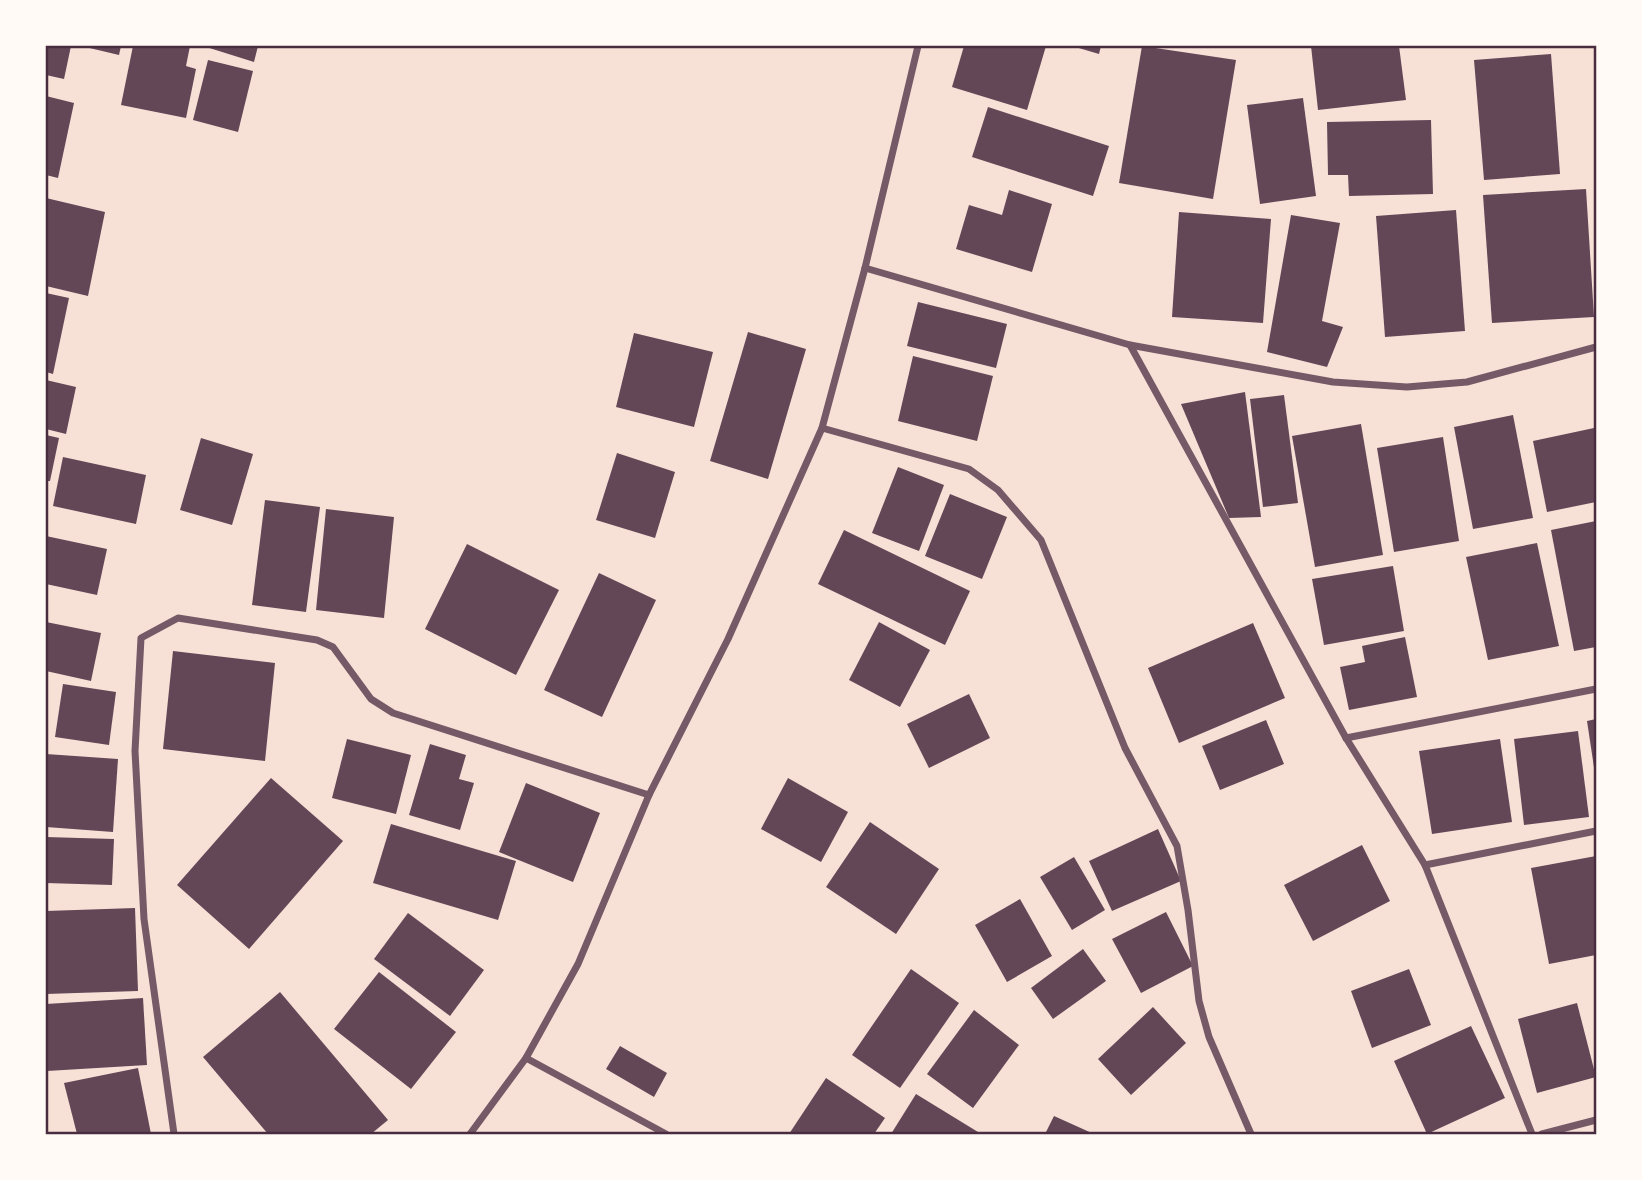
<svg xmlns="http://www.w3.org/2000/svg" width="1642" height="1180" font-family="'Public Sans',sans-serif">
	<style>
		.building { fill: #644757 }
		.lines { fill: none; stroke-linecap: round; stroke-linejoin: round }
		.minor { stroke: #755966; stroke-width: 7 }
		.neatline { fill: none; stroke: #4a2c40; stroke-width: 2.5 }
	</style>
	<rect width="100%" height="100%" fill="#f7e1d7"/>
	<!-- building -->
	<g class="building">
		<polygon points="46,46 71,46 64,79 46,75"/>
		<polygon points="81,46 121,46 119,55"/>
		<polygon points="133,46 190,46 186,66 196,69 186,118 121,105"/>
		<polygon points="203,46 258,46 254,62"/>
		<polygon points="964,46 1046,46 1027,110 952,87"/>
		<polygon points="1072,46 1101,46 1099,54"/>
		<polygon points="1142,46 1236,60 1213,199 1119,183"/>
		<polygon points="1311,46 1399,46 1406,100 1318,110"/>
		<polygon points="1551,54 1560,174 1484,180 1474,60"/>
		<polygon points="208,60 253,71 238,132 193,120"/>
		<polygon points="46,96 74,103 58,178 46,175"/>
		<polygon points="1303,98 1316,196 1260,204 1247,105"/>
		<polygon points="988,107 1109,146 1093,196 972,157"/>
		<polygon points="1431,120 1433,194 1349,196 1348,175 1328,175 1327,122"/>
		<polygon points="1586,189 1594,317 1492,323 1483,195"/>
		<polygon points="1009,190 1052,204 1032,272 956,249 969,205 1002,215"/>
		<polygon points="46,198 105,212 88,296 46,286"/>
		<polygon points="1456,210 1465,331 1385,337 1376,216"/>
		<polygon points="1179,212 1271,219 1263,323 1172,317"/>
		<polygon points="1291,215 1340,223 1322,321 1343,327 1327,367 1267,352"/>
		<polygon points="46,293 69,298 53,374 46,372"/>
		<polygon points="918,302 1007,324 996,368 907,346"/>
		<polygon points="748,332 806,349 768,479 710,461"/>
		<polygon points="634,333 713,352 694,427 616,407"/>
		<polygon points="913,356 993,376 977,441 898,421"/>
		<polygon points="46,380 76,387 66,434 46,429"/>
		<polygon points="1245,392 1261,517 1229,518 1181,404"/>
		<polygon points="1284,395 1298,503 1263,507 1250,399"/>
		<polygon points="1513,415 1533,518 1473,529 1454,427"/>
		<polygon points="1361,424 1383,555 1315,567 1292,436"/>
		<polygon points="1594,428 1596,444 1596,502 1547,512 1533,441"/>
		<polygon points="46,435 59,438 50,481 46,481"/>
		<polygon points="1443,437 1459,541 1394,552 1377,448"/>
		<polygon points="201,438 253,454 232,525 180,510"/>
		<polygon points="617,453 675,472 655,538 596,520"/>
		<polygon points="63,457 146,475 136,524 53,506"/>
		<polygon points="898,467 944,485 919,551 872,533"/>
		<polygon points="950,494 1007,517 982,579 925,556"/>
		<polygon points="265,500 320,507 306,612 252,605"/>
		<polygon points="326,509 394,517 384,618 316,610"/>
		<polygon points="1596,521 1596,647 1574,651 1551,530"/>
		<polygon points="844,530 970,591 945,645 818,584"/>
		<polygon points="46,536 107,549 97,595 46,584"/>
		<polygon points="1537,543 1559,646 1488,660 1466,557"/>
		<polygon points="467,544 559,590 516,675 425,629"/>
		<polygon points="1393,566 1404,631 1324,645 1312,579"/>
		<polygon points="599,573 656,600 602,717 544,690"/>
		<polygon points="46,622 101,633 91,681 46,671"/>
		<polygon points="879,622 930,650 900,707 849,680"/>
		<polygon points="1253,623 1285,698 1179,743 1148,668"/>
		<polygon points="1405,637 1417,697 1349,710 1340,667 1365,662 1362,646"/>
		<polygon points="173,651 275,663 265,761 163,749"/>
		<polygon points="63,684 116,692 109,745 55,737"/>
		<polygon points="969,694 990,738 929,768 907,724"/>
		<polygon points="1596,719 1596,774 1595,774 1587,721"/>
		<polygon points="1266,720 1284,764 1220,790 1202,746"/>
		<polygon points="1578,731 1589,817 1524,825 1514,739"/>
		<polygon points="347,739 411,755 396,814 332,798"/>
		<polygon points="1500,739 1512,822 1432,834 1419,751"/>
		<polygon points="430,744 466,755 459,779 474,783 460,830 409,815"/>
		<polygon points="46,754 118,759 113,832 46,827"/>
		<polygon points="271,778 343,841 249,949 177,885"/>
		<polygon points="788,778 848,812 821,862 761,829"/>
		<polygon points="526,783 600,813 573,882 499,852"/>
		<polygon points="870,822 939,869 896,934 826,887"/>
		<polygon points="391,824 516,861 498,920 373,883"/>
		<polygon points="1158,829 1181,881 1112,911 1089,861"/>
		<polygon points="46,837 114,839 112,885 46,883"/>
		<polygon points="1362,845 1390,901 1313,941 1284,885"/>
		<polygon points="1596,856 1596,955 1549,964 1531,868"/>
		<polygon points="1074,857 1105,910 1072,930 1040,877"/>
		<polygon points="1020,899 1052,956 1007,982 975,925"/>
		<polygon points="135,908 138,991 46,994 46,911"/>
		<polygon points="1166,912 1193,966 1141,993 1112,939"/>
		<polygon points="408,913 484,970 450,1016 374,959"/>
		<polygon points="1083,949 1106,981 1053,1019 1031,988"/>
		<polygon points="911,969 959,1003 900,1088 852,1055"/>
		<polygon points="1409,969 1431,1025 1372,1048 1351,991"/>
		<polygon points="379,972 456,1032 411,1089 334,1029"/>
		<polygon points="280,992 388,1120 371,1134 268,1134 203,1057"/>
		<polygon points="143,998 147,1065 47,1071 46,1004"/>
		<polygon points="1577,1003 1596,1077 1537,1093 1518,1019"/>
		<polygon points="1153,1007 1186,1043 1131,1095 1098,1059"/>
		<polygon points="974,1010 1019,1045 973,1108 927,1074"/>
		<polygon points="1471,1026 1505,1098 1427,1134 1394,1061"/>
		<polygon points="620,1046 667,1073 654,1097 606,1069"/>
		<polygon points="138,1068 151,1134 77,1134 64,1083"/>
		<polygon points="826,1078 885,1118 874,1134 789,1134"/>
		<polygon points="916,1094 978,1132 976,1134 891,1134"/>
		<polygon points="1054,1116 1094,1134 1045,1134"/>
	</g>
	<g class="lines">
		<!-- minor -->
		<g class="minor">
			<polyline points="865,268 1130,345 1346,738 1425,865 1532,1134"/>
			<polyline points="1130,345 1333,382 1407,387 1467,382 1596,347"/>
			<polyline points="822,428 969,469 998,490 1041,540 1125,748 1177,846 1188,910 1199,1001 1209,1037 1251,1134"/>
			<polyline points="1346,738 1596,689"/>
			<polyline points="1425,865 1596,831"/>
			<polyline points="526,1058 666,1134"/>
			<polyline points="174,1134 144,919 135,751 141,638 178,618 317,640 333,647 371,699 393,713 649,795"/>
			<polyline points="470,1134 526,1058 578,964 649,795 728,639 822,428 865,268 918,46"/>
			<polyline points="1542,1134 1596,1120"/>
		</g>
	</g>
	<!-- border -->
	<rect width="1642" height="1180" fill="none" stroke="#fffaf5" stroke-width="94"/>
	<rect x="47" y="47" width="1548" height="1086" class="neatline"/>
</svg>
